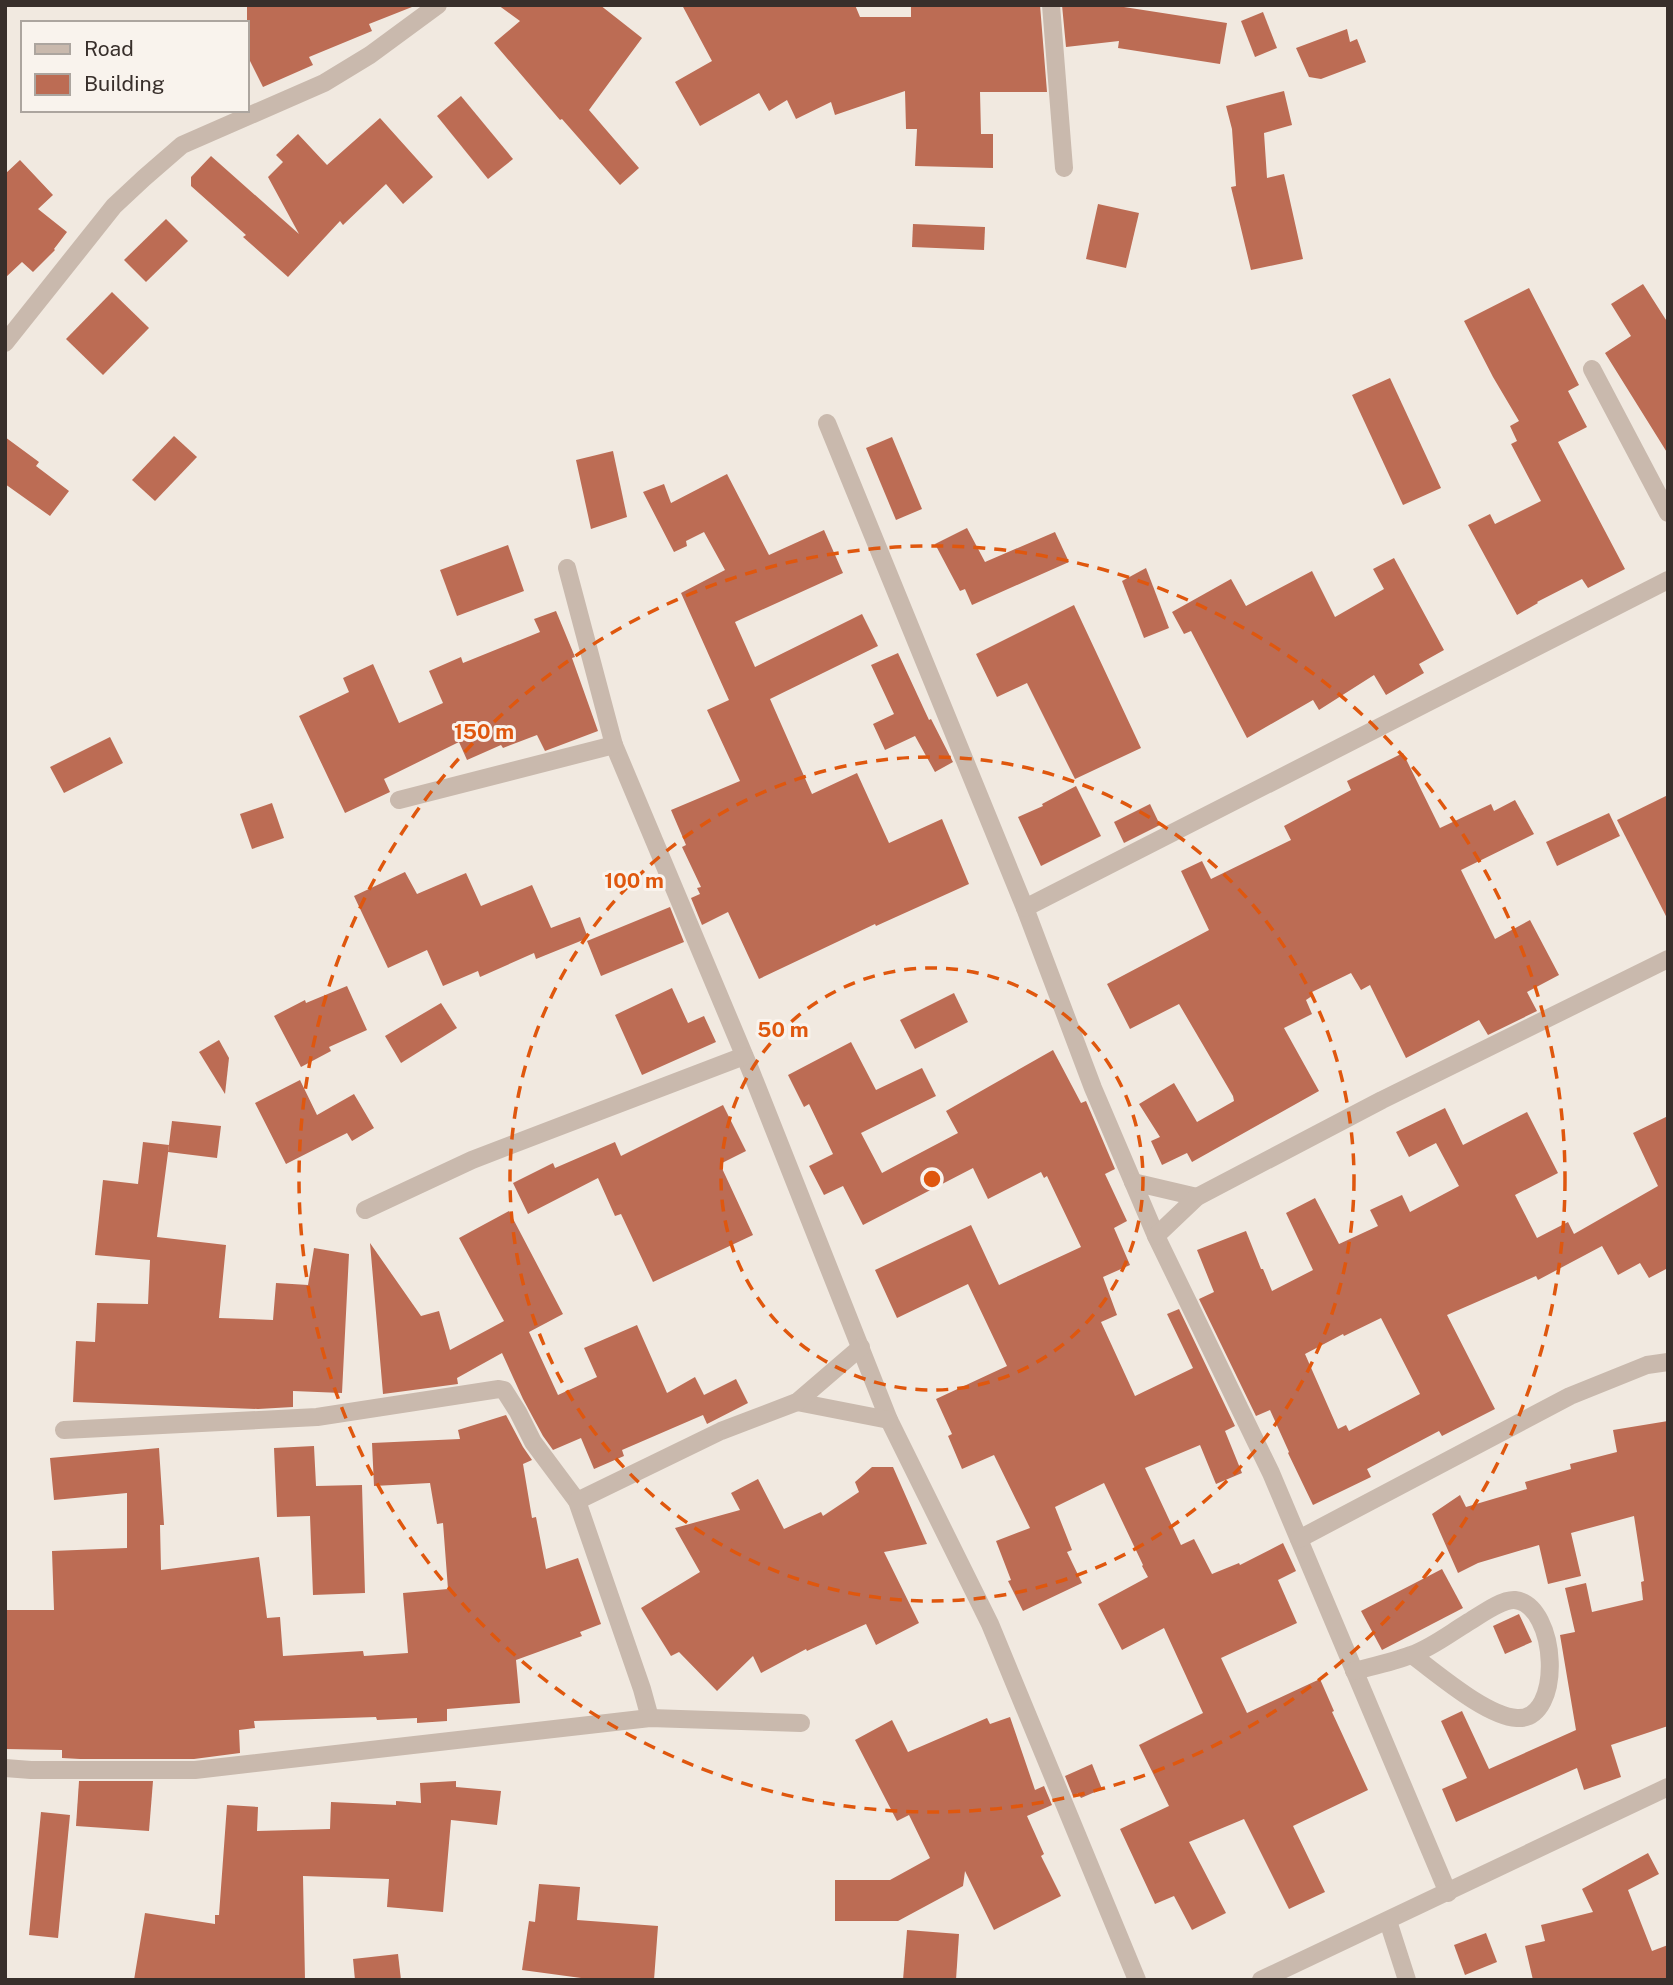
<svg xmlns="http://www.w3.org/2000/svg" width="1673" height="1985" font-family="'Public Sans',sans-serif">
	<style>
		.building { fill: #bc6c54; fill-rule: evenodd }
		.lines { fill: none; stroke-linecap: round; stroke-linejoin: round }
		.minor { stroke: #c9b9ad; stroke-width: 18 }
		.ring { fill: none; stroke: #df570e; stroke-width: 3.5; stroke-dasharray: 12 9 }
		.centre { fill: #df570e; stroke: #f9f3ed; stroke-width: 3.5 }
		.ring-label { font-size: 21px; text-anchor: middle; font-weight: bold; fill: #df570e; stroke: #f9f3ed; stroke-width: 6; stroke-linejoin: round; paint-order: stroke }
	</style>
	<rect width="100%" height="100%" fill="#f1e9e0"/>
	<!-- building -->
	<g class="building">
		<polygon points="247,5 411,5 412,7 369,24 372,31 309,57 313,65 263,87 247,55"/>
		<polygon points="498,5 600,5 642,38 589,110 639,168 620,185 562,119 560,120 494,43 520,21"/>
		<polygon points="682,5 855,5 860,17 911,17 911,5 1040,5 1047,92 980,92 981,134 993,134 993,168 915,166 917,129 906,129 905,91 835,115 831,102 796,119 787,100 769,111 759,93 700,126 675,82 712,61"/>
		<polygon points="1062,5 1111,5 1227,23 1220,64 1118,48 1119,41 1066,47"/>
		<polygon points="1263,12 1277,48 1255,57 1241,21"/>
		<polygon points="1347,29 1350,42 1357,39 1366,62 1321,79 1309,77 1296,48"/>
		<polygon points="1284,91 1292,125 1264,133 1267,178 1284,174 1303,259 1251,270 1231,187 1236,186 1232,129 1226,106"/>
		<polygon points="461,96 513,159 488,179 437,116"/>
		<polygon points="380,118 433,177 403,204 386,184 343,225 340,221 288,277 243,237 246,235 191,186 191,177 211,156 299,234 268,177 283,162 276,155 298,134 327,165"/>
		<polygon points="20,160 53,195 38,209 67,232 54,249 55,250 33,272 22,262 5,278 5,174"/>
		<polygon points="1098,204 1139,213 1126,268 1086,259"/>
		<polygon points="166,219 188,241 146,282 124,260"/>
		<polygon points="913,224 985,227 984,250 912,247"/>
		<polygon points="1643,284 1668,323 1668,454 1605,353 1631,336 1611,304"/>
		<polygon points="1529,288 1579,385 1568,391 1587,427 1558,442 1625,569 1588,588 1582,579 1537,602 1538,603 1517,615 1468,525 1490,514 1495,524 1541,501 1511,444 1517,441 1510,426 1519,421 1493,377 1464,321"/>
		<polygon points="112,292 149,328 103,375 66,339"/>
		<polygon points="1390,378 1441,488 1403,505 1352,395"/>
		<polygon points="174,436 197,457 155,501 132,480"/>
		<polygon points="5,437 39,462 36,466 69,491 50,516 5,484"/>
		<polygon points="892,437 922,509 896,520 866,448"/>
		<polygon points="613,451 627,517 591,529 576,460"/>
		<polygon points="727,474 769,555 824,530 843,573 735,622 755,667 862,614 878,646 770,699 812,794 857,773 889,843 942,819 969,884 876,926 875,924 759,979 728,912 702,925 691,898 700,894 697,888 701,887 682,847 686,845 671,810 740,781 707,710 729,700 681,593 725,570 704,532 686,541 687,546 674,552 643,492 664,484 671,503"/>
		<polygon points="967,528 985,562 1055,532 1069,562 972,605 965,589 960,591 935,544"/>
		<polygon points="508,545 524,591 457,616 440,570"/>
		<polygon points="1394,558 1444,650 1419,664 1424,673 1386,695 1374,675 1319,710 1313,700 1247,738 1191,631 1184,634 1172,612 1231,579 1246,606 1312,571 1335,617 1384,589 1373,569"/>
		<polygon points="1146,568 1169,628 1144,638 1122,581"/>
		<polygon points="1074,605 1141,748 1075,779 1027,683 997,697 976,654"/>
		<polygon points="556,611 575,657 572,658 598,731 545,751 537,735 503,748 501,745 467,760 459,742 384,779 390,792 345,813 299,716 349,692 343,678 373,664 399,723 443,703 429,671 461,657 463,663 540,632 534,619"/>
		<polygon points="898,653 929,720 931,719 953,762 935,772 915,736 885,750 873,724 894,714 871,665"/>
		<polygon points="110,737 123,763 64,793 50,767"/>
		<polygon points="1403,753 1440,828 1491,804 1494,811 1515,800 1534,834 1461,870 1495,939 1530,920 1559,975 1527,992 1537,1011 1488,1035 1479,1020 1406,1058 1370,985 1361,990 1351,973 1310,993 1312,996 1306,1000 1312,1014 1284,1028 1319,1091 1192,1162 1187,1153 1162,1165 1151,1141 1160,1137 1139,1104 1174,1083 1197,1122 1234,1101 1233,1096 1179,1004 1130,1029 1107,984 1209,930 1181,871 1202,861 1211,879 1291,840 1284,826 1351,790 1347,781"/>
		<polygon points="1076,786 1101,836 1041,866 1018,817 1043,806 1042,804"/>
		<polygon points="1668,795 1668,920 1617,820"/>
		<polygon points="272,803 284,838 252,849 240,814"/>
		<polygon points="1150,804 1160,825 1124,843 1114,822"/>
		<polygon points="1609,813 1620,836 1557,866 1546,842"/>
		<polygon points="405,872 417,894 466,873 481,906 532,885 551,928 580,917 588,938 536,959 534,953 480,977 478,971 443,986 427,950 388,968 354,896"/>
		<polygon points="670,907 684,942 601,976 587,941"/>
		<polygon points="347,986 367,1030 329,1047 331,1051 301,1067 274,1016 305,1000 306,1003"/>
		<polygon points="672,988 688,1023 704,1016 716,1042 642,1075 615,1015"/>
		<polygon points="954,993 968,1022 915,1049 900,1020"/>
		<polygon points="441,1003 457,1028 401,1063 385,1036"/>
		<polygon points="219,1040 229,1058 225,1094 199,1052"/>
		<polygon points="851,1042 876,1090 922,1068 936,1096 861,1133 882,1173 958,1133 946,1111 1053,1050 1081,1103 1086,1101 1115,1169 1105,1174 1127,1221 1114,1228 1130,1265 1103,1277 1117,1315 1101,1322 1135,1396 1193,1368 1167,1314 1179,1309 1235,1426 1225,1431 1242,1473 1216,1484 1200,1445 1145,1468 1181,1545 1194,1539 1212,1574 1239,1563 1240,1565 1283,1543 1296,1571 1278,1580 1297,1623 1221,1658 1247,1713 1320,1679 1334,1711 1332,1712 1368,1790 1293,1826 1325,1892 1289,1909 1244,1819 1189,1842 1226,1913 1192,1930 1174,1896 1155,1904 1120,1829 1169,1806 1139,1745 1203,1713 1164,1628 1122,1650 1098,1604 1148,1577 1142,1566 1143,1565 1104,1483 1055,1507 1072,1550 1067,1552 1082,1583 1023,1611 1008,1581 1011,1580 996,1541 1030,1528 994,1455 962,1469 948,1436 952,1434 936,1399 1007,1366 968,1284 897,1318 875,1270 971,1225 999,1285 1081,1247 1047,1176 1044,1178 1041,1172 988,1199 973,1168 863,1225 843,1186 824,1195 809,1166 833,1154 809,1104 804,1107 788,1075"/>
		<polygon points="300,1080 317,1115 354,1094 374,1128 352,1141 347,1133 286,1164 255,1103"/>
		<polygon points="723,1105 746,1151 720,1164 753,1235 653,1282 621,1214 615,1216 598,1178 528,1214 513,1183 553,1163 555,1168 615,1142 621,1156"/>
		<path d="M1445 1108 1463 1145 1527 1112 1558 1173 1515 1195 1537 1238 1568 1222 1574 1234 1658 1186 1633 1133 1668 1116V1268L1649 1278 1640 1263 1618 1275 1602 1246 1538 1280 1536 1276 1447 1315 1495 1409 1442 1436 1439 1431 1367 1469 1371 1477 1313 1505 1288 1453 1289 1452 1270 1410 1256 1416 1199 1299 1214 1292 1197 1250 1246 1231 1261 1269H1263L1272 1291 1313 1270 1286 1213 1315 1198 1339 1244 1378 1226 1370 1210 1402 1195 1410 1212 1459 1186 1436 1143 1409 1157 1396 1132ZM1381 1318 1420 1394 1349 1431 1346 1425 1338 1429 1305 1354 1343 1334 1344 1336Z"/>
		<polygon points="172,1121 221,1126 217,1158 168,1152"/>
		<polygon points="143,1142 169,1145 157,1237 226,1245 219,1318 273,1320 276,1283 308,1285 314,1248 349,1254 342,1393 293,1391 293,1407 258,1409 73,1402 76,1341 95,1342 97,1303 148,1304 150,1260 95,1255 103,1180 138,1184"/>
		<polygon points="509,1211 563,1314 529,1332 558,1395 597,1377 584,1348 637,1325 667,1393 695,1377 704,1395 736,1379 748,1403 707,1424 703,1415 622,1450 624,1456 594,1469 581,1438 553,1450 543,1436 523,1399 502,1353 457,1378 458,1384 383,1394 370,1243 421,1316 439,1311 450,1350 504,1321 459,1238"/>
		<polygon points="506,1415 523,1447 532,1460 523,1464 532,1518 536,1517 546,1569 578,1558 601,1624 580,1632 582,1636 516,1660 520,1703 447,1709 447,1721 417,1723 417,1718 377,1720 376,1717 254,1721 255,1728 239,1730 240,1753 194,1759 80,1759 62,1758 62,1750 5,1749 5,1610 54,1610 52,1551 127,1548 127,1493 54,1500 50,1458 159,1448 164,1525 160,1525 161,1570 259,1557 267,1618 280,1617 283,1656 363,1651 364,1656 408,1653 403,1593 448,1589 443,1523 437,1524 430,1483 374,1486 372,1443 460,1439 458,1430"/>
		<polygon points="1668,1421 1668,1726 1611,1745 1621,1777 1584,1790 1577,1768 1456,1822 1442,1789 1467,1778 1441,1721 1462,1711 1489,1769 1576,1730 1560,1635 1575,1632 1565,1588 1586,1583 1592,1612 1643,1600 1641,1582 1644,1581 1634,1516 1571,1533 1581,1576 1548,1584 1539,1545 1478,1563 1458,1573 1432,1514 1460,1495 1466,1507 1527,1489 1525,1482 1571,1469 1570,1464 1617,1452 1613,1430"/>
		<polygon points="314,1446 316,1486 362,1485 365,1593 313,1595 310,1516 277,1517 274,1448"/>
		<polygon points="872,1467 893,1467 927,1544 884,1552 919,1623 876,1645 866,1624 807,1651 806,1649 761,1673 753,1656 717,1691 679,1652 671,1656 641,1608 700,1572 675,1528 740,1510 731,1493 758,1479 784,1529 821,1512 823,1516 859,1492 855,1482"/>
		<polygon points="1442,1569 1463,1608 1382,1650 1361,1611"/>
		<polygon points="1519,1614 1532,1642 1505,1654 1493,1626"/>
		<polygon points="1010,1717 1035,1790 1044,1786 1052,1805 1027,1816 1044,1854 1041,1856 1061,1896 994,1930 965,1871 963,1886 898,1921 835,1921 835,1880 890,1880 930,1858 909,1815 897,1821 855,1740 892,1720 908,1752 987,1718 990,1724"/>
		<polygon points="1092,1764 1102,1789 1081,1798 1078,1793 1073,1796 1065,1776"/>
		<polygon points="79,1781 153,1781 149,1831 76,1826"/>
		<polygon points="456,1781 456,1787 501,1791 497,1825 451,1820 443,1912 387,1907 389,1879 303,1876 305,1980 134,1980 145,1913 215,1924 215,1915 219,1915 227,1805 258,1807 257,1831 330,1829 331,1802 396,1805 396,1801 421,1803 420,1783"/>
		<polygon points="41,1812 70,1815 58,1938 29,1935"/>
		<polygon points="1648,1853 1659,1874 1628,1890 1652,1951 1668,1945 1668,1980 1533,1980 1525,1946 1545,1941 1541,1925 1593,1912 1582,1889"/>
		<polygon points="539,1884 580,1887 577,1920 658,1926 654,1980 596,1980 522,1970 529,1921 535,1922"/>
		<polygon points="907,1930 959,1934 956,1980 903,1980"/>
		<polygon points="1486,1933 1497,1962 1465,1975 1454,1945"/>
		<polygon points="398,1954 401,1980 355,1980 353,1959"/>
	</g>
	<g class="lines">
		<!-- minor -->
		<g class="minor">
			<polyline points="1051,5 1064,168"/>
			<polyline points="5,343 114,206 144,178 182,145 324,83 370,55 438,5"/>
			<polyline points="1592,369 1668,513"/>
			<polyline points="827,423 1025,908 1093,1088 1133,1182 1156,1236 1271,1473 1448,1893"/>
			<polyline points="614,745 750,1069 889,1420 990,1624 1137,1980"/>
			<polyline points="399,800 614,745 567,568"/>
			<polyline points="1025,908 1668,580"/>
			<polyline points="1133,1182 1197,1197"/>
			<polyline points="365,1210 472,1160 744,1056"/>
			<polyline points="1156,1236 1197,1197 1382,1100 1668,959"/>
			<polyline points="797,1402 889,1420"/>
			<polyline points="64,1430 317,1417 499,1389 504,1390 518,1412 533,1442 577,1501 642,1689 650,1718"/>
			<polyline points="577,1501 721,1431 797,1402 861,1347"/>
			<polyline points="1299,1539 1570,1396 1647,1365 1668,1362"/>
			<path d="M1354 1671C1373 1666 1393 1662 1411 1655 1431 1648 1449 1634 1467 1623 1479 1616 1501 1599 1515 1600 1558 1605 1564 1721 1517 1718 1486 1716 1438 1674 1412 1655"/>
			<polyline points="5,1768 31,1770 195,1770 650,1718 801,1723"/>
			<polyline points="1388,1921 1407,1980"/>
			<polyline points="1261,1980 1668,1787"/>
		</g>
	</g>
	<!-- distance rings -->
	<g class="ring">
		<circle cx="932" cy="1179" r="211"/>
		<circle cx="932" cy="1179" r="422"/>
		<circle cx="932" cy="1179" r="633"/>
	</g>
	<circle cx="932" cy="1179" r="10" class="centre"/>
	<g class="ring-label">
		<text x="484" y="739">150 m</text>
		<text x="634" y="888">100 m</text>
		<text x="783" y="1037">50 m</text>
	</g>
	<!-- border -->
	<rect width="1673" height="1985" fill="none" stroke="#382f2b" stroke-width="14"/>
	<!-- legend -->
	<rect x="21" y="21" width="228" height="91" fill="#f9f3ed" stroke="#aca59f" stroke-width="2"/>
	<rect x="35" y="44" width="35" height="10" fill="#c9b9ad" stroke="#aca59f" stroke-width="2"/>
	<text x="84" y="56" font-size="21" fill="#382f2b">Road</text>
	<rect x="35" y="74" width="35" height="21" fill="#bc6c54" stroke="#aca59f" stroke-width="2"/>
	<text x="84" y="91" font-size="21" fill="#382f2b">Building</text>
</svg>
